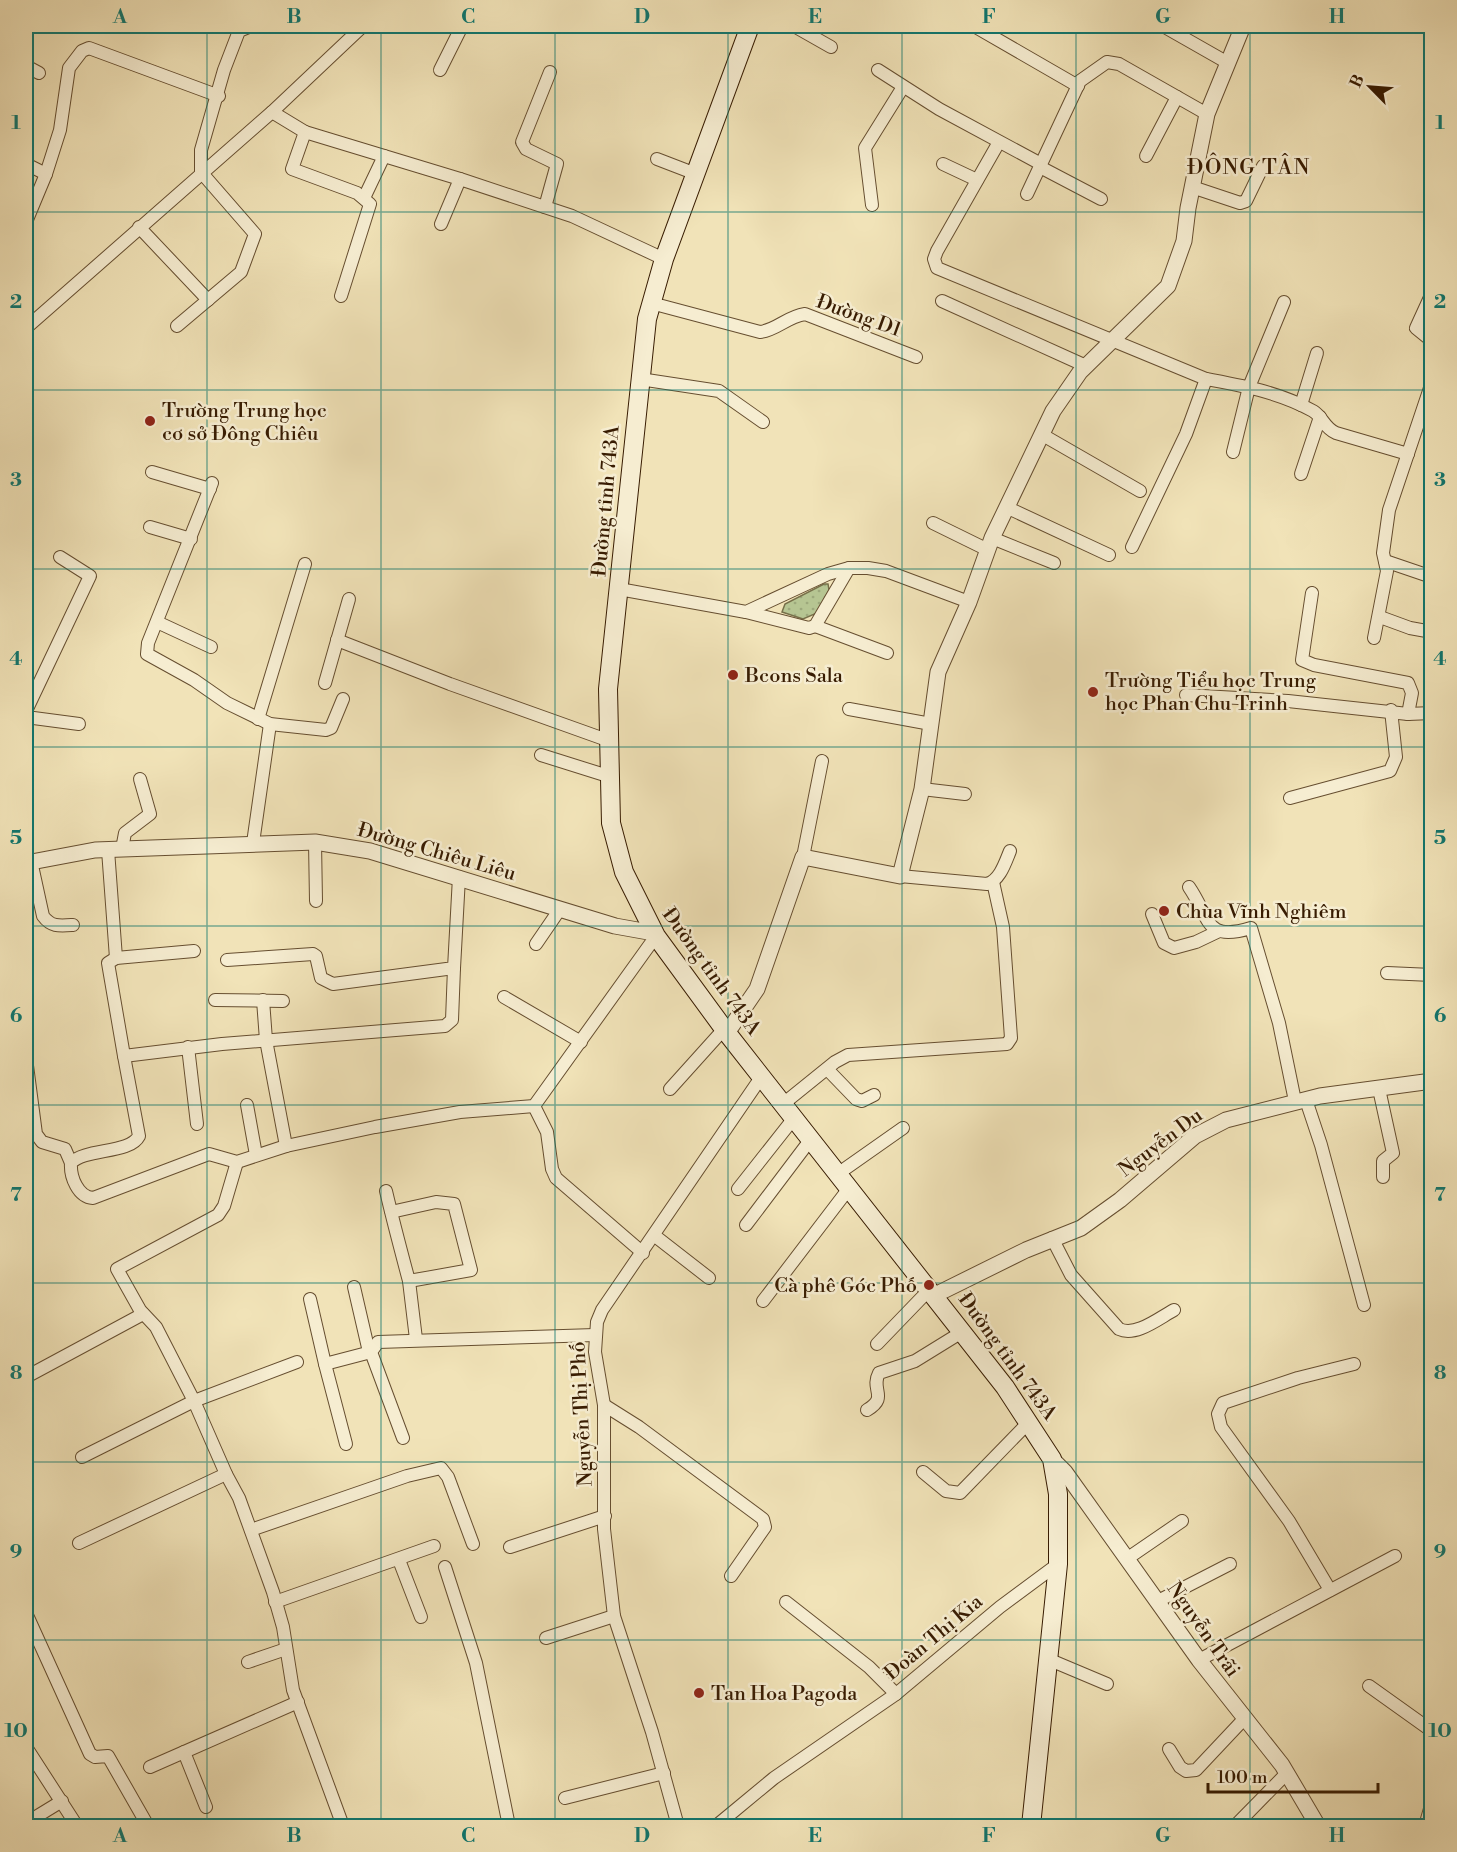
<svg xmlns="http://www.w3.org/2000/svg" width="1457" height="1852" font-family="'Libre Bodoni',serif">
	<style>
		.grass { fill: url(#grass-dots); stroke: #77704a; stroke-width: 1.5 }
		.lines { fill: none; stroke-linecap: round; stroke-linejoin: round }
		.minor-casing { stroke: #664e30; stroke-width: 14 }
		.tertiary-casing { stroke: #664e30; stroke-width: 17 }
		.secondary-casing { stroke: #381c02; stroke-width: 20 }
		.minor { stroke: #f6edd1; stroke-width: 12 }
		.tertiary { stroke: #f6edd1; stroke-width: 15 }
		.secondary { stroke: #f6edd1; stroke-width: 18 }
		.grid { fill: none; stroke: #0f766e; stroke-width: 1.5; stroke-opacity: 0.55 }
		.poi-dot { fill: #8f2418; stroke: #f6edd1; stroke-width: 2 }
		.labels { text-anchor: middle; stroke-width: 5; stroke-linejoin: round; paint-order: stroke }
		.street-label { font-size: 20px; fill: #381c02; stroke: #f6edd1 }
		.poi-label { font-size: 20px; fill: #381c02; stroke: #f6edd1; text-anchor: start }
		.neighbourhood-label { font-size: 21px; letter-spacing: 1.5px; fill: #381c02; stroke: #f6edd1 }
		.neatline { fill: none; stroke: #0f766e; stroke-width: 2 }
		.grid-label { font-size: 20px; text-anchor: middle; font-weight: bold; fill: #0f766e }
	</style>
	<defs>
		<pattern id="grass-dots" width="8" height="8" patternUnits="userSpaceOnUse" patternTransform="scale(1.5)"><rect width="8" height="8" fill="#b6c592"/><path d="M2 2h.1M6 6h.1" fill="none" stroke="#9da97c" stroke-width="1.8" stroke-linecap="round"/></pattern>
	</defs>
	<rect width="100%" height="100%" fill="#f1e3b8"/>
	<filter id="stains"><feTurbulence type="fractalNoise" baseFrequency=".00333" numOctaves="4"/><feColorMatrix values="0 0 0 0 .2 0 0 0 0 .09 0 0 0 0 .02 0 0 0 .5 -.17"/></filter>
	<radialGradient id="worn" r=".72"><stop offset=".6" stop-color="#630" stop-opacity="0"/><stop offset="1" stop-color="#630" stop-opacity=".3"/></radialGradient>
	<!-- grass -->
	<polygon class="grass" points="824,584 828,584 829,590 817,613 803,619 782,612 785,604"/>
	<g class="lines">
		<!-- minor casing -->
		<g class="minor-casing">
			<g id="minor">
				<polyline points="263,26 286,26"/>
				<polyline points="794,26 831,47"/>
				<polyline points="974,26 1078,86"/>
				<polyline points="1163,26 1228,63"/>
				<polyline points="26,66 39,73"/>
				<polyline points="440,70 462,26"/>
				<polyline points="878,70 939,109 1041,164"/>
				<polyline points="272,112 305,132 292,169 357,193 370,204 341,296"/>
				<polyline points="305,132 460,179"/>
				<path d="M999 142 937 251 934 259 937 268 1206 379C1243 386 1279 392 1313 411 1323 417 1324 428 1336 433L1408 454"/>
				<polyline points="1146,156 1177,97"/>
				<polyline points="657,159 696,174"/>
				<polyline points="26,164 46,174"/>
				<polyline points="943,164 977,180"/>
				<polyline points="1040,167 1101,199"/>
				<polyline points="1192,187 1240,203 1246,201 1263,166"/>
				<polyline points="1027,194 1080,81 1107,62 1119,64 1207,114"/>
				<polyline points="364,198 384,156"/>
				<polyline points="872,205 865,148 903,87"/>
				<polyline points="545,207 557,164 526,149 522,142 550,72"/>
				<polyline points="26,222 46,174 60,130 69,68 82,51 89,48 219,96"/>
				<polyline points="441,224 460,179 572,216 664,259"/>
				<polyline points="139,227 208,300"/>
				<polyline points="1432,293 1416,328 1432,341"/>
				<polyline points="942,301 1086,366"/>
				<path d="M651 303 760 332C777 330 786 317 805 314L916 357"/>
				<polyline points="177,326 241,272 255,234 201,172 201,150 224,70 239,31 251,26"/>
				<polyline points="26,328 272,112 363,26"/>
				<polyline points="640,379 719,391 763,422"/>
				<polyline points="1301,405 1317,353"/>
				<polyline points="1041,434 1140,491"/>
				<polyline points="1233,452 1249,387 1284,302"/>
				<polyline points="152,472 210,489"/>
				<polyline points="1301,474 1320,417"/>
				<polyline points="212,483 148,643 147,654 194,680 227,703 270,724 326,730 331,728 343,699"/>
				<polyline points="1006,507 1109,555"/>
				<polyline points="933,523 988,550"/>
				<polyline points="150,527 191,539"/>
				<polyline points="992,538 1054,563"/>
				<polyline points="1132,547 1186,434 1206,379"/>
				<polyline points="1385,561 1432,577"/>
				<polyline points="619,589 746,612 828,574 849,568 868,568 886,571 969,602"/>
				<polyline points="1312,593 1302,660 1314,665 1408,683 1412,693 1408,714"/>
				<polyline points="746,612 809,628 815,626 849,568"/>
				<polyline points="1380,617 1410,628 1432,632"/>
				<polyline points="157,622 211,647"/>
				<polyline points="815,626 887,653"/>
				<polyline points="1374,638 1387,571 1383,553 1389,510 1432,382"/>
				<polyline points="337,640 450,684 607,740"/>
				<polyline points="325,683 349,599"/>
				<polyline points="1186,695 1288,701 1408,714 1432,713"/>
				<polyline points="849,709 931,724"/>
				<polyline points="26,711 90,576 60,557"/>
				<polyline points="26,717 79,724"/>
				<polyline points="258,719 305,564"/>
				<polyline points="541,755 608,776"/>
				<polyline points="922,789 965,794"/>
				<polyline points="1290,798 1390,771 1396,757 1391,710"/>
				<polyline points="315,842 316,901"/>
				<polyline points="253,843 270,724"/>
				<polyline points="122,849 125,833 150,814 140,779"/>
				<polyline points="108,850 116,958"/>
				<polyline points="803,857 822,761"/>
				<path d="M31 861 43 916C51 927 59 926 73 925"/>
				<path d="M900 876 987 884C1000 880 1005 863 1010 851"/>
				<path d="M1189 887C1211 919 1204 942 1251 928L1279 1023 1295 1101"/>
				<polyline points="1152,914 1164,943 1174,948 1196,942 1217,932"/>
				<polyline points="536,944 560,909"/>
				<polyline points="194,951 116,958 108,963 124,1056 222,1044 445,1026 452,1020 454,968"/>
				<polyline points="227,960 313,954 316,956 321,978 333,984 454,968 459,877"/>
				<polyline points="1387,973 1432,975"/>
				<polyline points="504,997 581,1042"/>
				<polyline points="215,1000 283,1001"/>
				<polyline points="263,1000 266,1040 286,1146"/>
				<polyline points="188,1047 197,1124"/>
				<path d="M124 1056 139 1136C130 1154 85 1148 71 1163 70 1177 78 1197 93 1198L209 1154 237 1162 286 1146 375 1127 460 1112 534 1106 656 936"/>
				<polyline points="26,1058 36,1134 42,1142 65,1149 71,1163"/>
				<polyline points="828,1070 856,1099 862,1101 874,1095"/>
				<polyline points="670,1089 724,1029"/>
				<polyline points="1379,1089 1393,1153 1383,1161 1383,1177"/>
				<polyline points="1306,1100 1321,1145 1364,1305"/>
				<polyline points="783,1104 835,1062 848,1055 1007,1044 1011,1038 1003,927 993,882"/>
				<polyline points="247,1105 256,1155"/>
				<polyline points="534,1106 547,1132 552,1169 556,1178 643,1253"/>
				<polyline points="237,1162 224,1206 218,1215 117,1269 140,1310 156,1327 194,1401 226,1474 239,1498 273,1592 283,1627 293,1690 343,1826"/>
				<polyline points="839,1173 903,1128"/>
				<polyline points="738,1189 794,1118"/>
				<path d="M386 1191C393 1221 401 1251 409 1281L471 1270 454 1204 436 1202 391 1212"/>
				<polyline points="746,1225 811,1139"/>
				<polyline points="655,1236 709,1278"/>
				<path d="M1052 1238 1071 1275 1119 1329C1136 1337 1159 1318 1174 1310"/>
				<polyline points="409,1281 416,1339"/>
				<polyline points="1431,1286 1432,1286"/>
				<polyline points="354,1287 369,1352"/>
				<polyline points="310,1299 325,1364"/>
				<polyline points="763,1301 850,1187"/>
				<polyline points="877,1344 930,1289"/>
				<polyline points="26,1377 143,1314"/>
				<polyline points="604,1405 639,1427 763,1519 765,1527 731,1576"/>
				<path d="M867 1410C889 1397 870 1390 879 1373L915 1361 962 1332"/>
				<polyline points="403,1438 371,1352 378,1342 595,1335"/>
				<polyline points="346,1444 325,1364 371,1352"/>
				<polyline points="82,1457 194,1401 297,1362"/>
				<polyline points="923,1472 946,1491 960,1493 1029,1422"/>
				<polyline points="251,1530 407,1476 441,1468 448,1477 473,1544"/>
				<polyline points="79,1543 226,1474"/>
				<polyline points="510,1547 605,1516"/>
				<polyline points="1128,1558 1182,1521"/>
				<polyline points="399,1560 421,1617"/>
				<polyline points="445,1567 476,1663 509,1826"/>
				<polyline points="1330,1590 1289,1521 1221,1427 1218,1414 1223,1403 1298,1378 1354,1364"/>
				<polyline points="1158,1601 1230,1564"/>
				<polyline points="275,1602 434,1546"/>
				<polyline points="786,1602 869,1667 896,1694"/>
				<polyline points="26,1613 90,1754 95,1757 108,1756 148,1826"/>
				<polyline points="546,1638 614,1616"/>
				<polyline points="1050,1660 1107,1684"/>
				<polyline points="1199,1660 1395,1556"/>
				<polyline points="248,1662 286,1649"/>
				<polyline points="1369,1686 1432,1731"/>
				<polyline points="26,1747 77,1826"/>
				<polyline points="1169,1749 1180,1767 1186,1771 1196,1770 1244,1719"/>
				<polyline points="184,1752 206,1807"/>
				<polyline points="150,1767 298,1702"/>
				<polyline points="565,1798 664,1773"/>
				<polyline points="26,1823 62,1801"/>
				<polyline points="678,1826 652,1732 614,1616 604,1529 604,1405 595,1352 597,1322 602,1310 762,1076"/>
				<polyline points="716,1826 774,1778 896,1694 1000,1607 1058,1564"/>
				<polyline points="1235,1826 1287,1773"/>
				<polyline points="1425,1826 1432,1802"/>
			</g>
		</g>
		<!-- tertiary casing -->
		<g class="tertiary-casing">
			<g id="tertiary">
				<polyline points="26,863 95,850 315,842 370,851 615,926 654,933"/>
				<polyline points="727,1033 757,989 803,857 900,876 922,789 938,672 969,602 992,538 1053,411 1080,372 1168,286 1184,241 1188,208 1207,114 1243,26"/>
				<polyline points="935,1295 1026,1250 1081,1228 1120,1200 1195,1136 1226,1120 1320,1096 1432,1081"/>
				<polyline points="1052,1459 1065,1472 1199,1660 1282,1765 1318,1826"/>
			</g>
		</g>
		<!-- secondary casing -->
		<g class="secondary-casing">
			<polyline id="secondary" points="750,26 664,259 647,319 608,689 611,823 624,872 656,936 727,1033 1005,1387 1052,1459 1058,1494 1058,1564 1031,1826"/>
		</g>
		<!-- minor -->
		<use href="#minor" class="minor"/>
		<!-- tertiary -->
		<use href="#tertiary" class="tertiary"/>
		<!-- secondary -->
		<use href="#secondary" class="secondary"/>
	</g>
	<!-- grid -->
	<path class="grid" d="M207 26V1826M381 26V1826M555 26V1826M728 26V1826M902 26V1826M1076 26V1826M1250 26V1826M26 212H1432M26 390H1432M26 569H1432M26 747H1432M26 926H1432M26 1105H1432M26 1283H1432M26 1462H1432M26 1640H1432"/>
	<!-- markers -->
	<g class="poi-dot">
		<circle cx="150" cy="421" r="6"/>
		<circle cx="733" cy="675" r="6"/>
		<circle cx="1093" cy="692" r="6"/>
		<circle cx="1164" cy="911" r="6"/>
		<circle cx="929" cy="1285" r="6"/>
		<circle cx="699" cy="1693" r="6"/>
	</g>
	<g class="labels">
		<!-- street labels -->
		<g class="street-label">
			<text transform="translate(859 315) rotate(20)" y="7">Đường D1</text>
			<text transform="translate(605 501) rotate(-85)" y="7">Đường tỉnh 743A</text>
			<text transform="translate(437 851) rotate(16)" y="7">Đường Chiêu Liêu</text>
			<text transform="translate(712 971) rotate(54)" y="7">Đường tỉnh 743A</text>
			<text transform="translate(1160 1142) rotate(-37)" y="7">Nguyễn Du</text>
			<text transform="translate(1008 1356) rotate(54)" y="7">Đường tỉnh 743A</text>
			<text transform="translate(581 1414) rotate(-93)" y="7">Nguyễn Thị Phố</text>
			<text transform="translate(1204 1629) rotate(55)" y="7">Nguyễn Trãi</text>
			<text transform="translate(933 1637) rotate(-40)" y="7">Đoàn Thị Kia</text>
		</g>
		<!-- poi labels -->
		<g class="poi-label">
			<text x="162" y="417">Trường Trung học<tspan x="162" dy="23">cơ sở Đông Chiêu</tspan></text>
			<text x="745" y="682">Bcons Sala</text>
			<text x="1105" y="687">Trường Tiểu học Trung<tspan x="1105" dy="23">học Phan Chu Trinh</tspan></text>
			<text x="1176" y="918">Chùa Vĩnh Nghiêm</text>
			<text x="917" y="1292" text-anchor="end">Cà phê Góc Phố</text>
			<text x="711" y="1700">Tan Hoa Pagoda</text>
		</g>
		<!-- neighbourhood labels -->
		<g class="neighbourhood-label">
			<text x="1249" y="174">ĐÔNG TÂN</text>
		</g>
	</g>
	<!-- margin -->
	<rect width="1457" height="1852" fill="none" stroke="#f1e3b8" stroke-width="66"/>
	<!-- north arrow -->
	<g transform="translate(1370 87) rotate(295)" stroke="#f6edd1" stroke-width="4.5" paint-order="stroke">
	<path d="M0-4.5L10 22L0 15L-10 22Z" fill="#381c02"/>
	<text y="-9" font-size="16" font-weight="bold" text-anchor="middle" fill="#381c02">B</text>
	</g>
	<!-- scale -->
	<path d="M1208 1783v9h170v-9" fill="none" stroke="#381c02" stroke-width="3"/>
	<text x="1217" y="1783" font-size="18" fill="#381c02" stroke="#f6edd1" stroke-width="4.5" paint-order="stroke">100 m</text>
	<rect x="33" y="33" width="1391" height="1786" class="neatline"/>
	<g class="grid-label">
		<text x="120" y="23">A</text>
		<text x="294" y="23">B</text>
		<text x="468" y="23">C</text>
		<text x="642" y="23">D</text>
		<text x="815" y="23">E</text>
		<text x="989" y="23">F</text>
		<text x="1163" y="23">G</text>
		<text x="1337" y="23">H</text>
		<text x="16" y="129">1</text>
		<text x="1440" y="129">1</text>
		<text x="16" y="308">2</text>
		<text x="1440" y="308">2</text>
		<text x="16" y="486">3</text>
		<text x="1440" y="486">3</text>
		<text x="16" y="665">4</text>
		<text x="1440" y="665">4</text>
		<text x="16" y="844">5</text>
		<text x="1440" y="844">5</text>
		<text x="16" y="1022">6</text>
		<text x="1440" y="1022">6</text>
		<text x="16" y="1201">7</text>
		<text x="1440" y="1201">7</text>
		<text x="16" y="1379">8</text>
		<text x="1440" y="1379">8</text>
		<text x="16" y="1558">9</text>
		<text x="1440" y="1558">9</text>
		<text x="16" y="1737">10</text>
		<text x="1440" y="1737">10</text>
		<text x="120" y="1842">A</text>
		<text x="294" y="1842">B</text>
		<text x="468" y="1842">C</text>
		<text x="642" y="1842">D</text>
		<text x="815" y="1842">E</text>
		<text x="989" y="1842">F</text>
		<text x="1163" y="1842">G</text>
		<text x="1337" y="1842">H</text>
	</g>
	<rect width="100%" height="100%" filter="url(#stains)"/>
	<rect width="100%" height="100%" fill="url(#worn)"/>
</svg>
